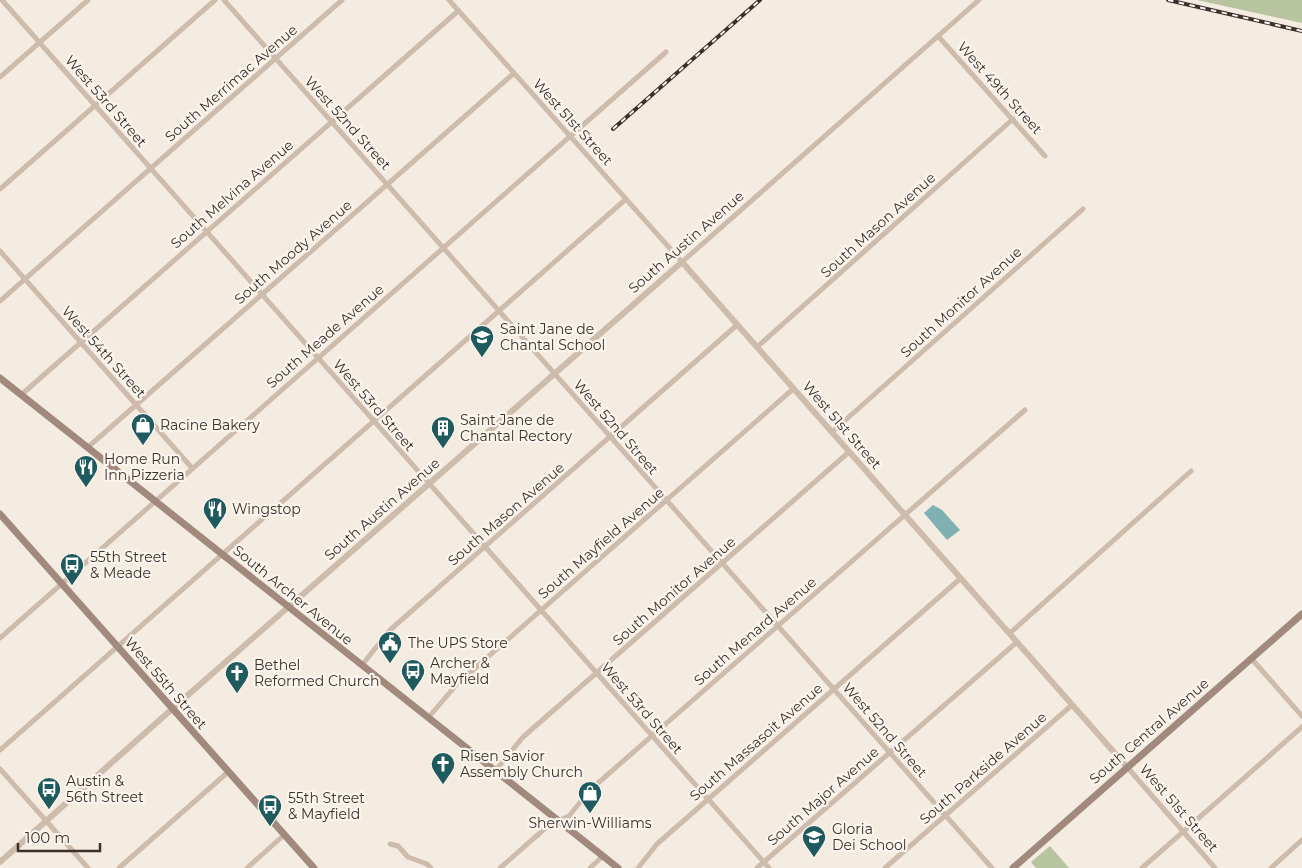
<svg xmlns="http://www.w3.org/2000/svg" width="1302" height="868" font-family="Montserrat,sans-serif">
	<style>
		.green { fill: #b8c4a0 }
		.water { fill: #7fb0b2 }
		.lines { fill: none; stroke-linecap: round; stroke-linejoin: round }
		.minor { stroke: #cdbbac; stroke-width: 5 }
		.tertiary { stroke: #cdbbac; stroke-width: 6 }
		.secondary { stroke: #a18a7d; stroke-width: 7 }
		.rail-casing { stroke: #3b302b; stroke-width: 4 }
		.rail { stroke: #fbf5ee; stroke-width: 2; stroke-dasharray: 5.5; stroke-linecap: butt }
		.labels { text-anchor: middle; stroke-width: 4.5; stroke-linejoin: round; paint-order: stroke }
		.street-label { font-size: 14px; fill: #3b302b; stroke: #fbf5ee }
		.poi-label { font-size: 14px; fill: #3b302b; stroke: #fbf5ee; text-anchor: start }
	</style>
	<rect width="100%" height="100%" fill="#f4ebe1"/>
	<!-- green -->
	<g class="green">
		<polygon points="1197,0 1302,0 1302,23"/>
		<polygon points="1050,846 1069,868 1036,868 1031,862"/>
	</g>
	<!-- water -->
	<polygon class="water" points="933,505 942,510 960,530 947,540 924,513"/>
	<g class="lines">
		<!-- minor -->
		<g class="minor">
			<polyline points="2,0 769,868"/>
			<polyline points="224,0 992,868"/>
			<polyline points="449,0 682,262 979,0"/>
			<polyline points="938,36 1045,156"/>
			<polyline points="0,77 88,0"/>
			<polyline points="0,189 215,0"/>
			<polyline points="0,251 192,468"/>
			<polyline points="0,301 342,0"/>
			<polyline points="757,347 1013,119"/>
			<polyline points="21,395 458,11"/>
			<polyline points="832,432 1083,209"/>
			<polyline points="87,448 513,74"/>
			<polyline points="1010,633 1191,471"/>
			<polyline points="0,638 666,52"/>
			<polyline points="1251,658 1302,716"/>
			<polyline points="362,665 390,630 737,325"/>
			<polyline points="428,718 457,684 793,389"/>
			<polyline points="0,750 626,199"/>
			<polyline points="1127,767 1215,868"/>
			<polyline points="0,769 88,868"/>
			<polyline points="495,771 523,737 849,452"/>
			<polyline points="390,844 398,846 408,857 427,864 431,868"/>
			<polyline points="119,868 228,772"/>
			<polyline points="247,868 284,835"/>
			<polyline points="500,868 549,825 569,816 590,790 1025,410"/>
			<polyline points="590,868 603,856"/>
			<polyline points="638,868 657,844 961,578"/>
			<polyline points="757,868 1017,642"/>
			<polyline points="885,868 1072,705"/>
			<polyline points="1142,868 1302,727"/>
			<polyline points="1271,868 1302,840"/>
		</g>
		<!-- tertiary -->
		<polyline class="tertiary" points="0,862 172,709 682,262 1127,767"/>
		<!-- secondary -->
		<g class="secondary">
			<polyline points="0,378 618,868"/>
			<polyline points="0,514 314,868"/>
			<polyline points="1013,868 1302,614"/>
		</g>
		<!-- rail casing -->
		<g class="rail-casing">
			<g id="rail">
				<polyline points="1168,0 1302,31"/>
				<polyline points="613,129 760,0"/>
			</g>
		</g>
		<!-- rail -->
		<use href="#rail" class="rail"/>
	</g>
	<!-- icons -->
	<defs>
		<g id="school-pin" transform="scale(1.25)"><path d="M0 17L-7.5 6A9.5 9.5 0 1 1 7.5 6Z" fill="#1f5a5e" stroke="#fbf5ee"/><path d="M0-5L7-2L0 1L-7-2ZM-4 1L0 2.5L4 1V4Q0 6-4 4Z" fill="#fff"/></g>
		<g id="shop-pin" transform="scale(1.25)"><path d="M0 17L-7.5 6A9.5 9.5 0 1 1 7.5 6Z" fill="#1f5a5e" stroke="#fbf5ee"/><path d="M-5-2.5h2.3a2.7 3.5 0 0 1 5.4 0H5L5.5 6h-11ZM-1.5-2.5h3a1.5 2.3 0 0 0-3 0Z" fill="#fff"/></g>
		<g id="building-pin" transform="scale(1.25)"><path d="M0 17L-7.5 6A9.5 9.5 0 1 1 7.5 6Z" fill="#1f5a5e" stroke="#fbf5ee"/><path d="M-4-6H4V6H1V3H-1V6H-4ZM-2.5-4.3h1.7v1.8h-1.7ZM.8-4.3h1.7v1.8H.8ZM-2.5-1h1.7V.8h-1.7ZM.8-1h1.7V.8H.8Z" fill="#fff"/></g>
		<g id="restaurant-pin" transform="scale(1.25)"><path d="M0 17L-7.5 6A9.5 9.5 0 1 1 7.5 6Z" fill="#1f5a5e" stroke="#fbf5ee"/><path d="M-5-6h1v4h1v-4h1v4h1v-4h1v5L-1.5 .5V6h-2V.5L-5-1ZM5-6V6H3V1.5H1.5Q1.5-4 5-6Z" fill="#fff"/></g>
		<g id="bus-pin" transform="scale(1.25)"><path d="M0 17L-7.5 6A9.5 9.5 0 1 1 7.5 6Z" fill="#1f5a5e" stroke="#fbf5ee"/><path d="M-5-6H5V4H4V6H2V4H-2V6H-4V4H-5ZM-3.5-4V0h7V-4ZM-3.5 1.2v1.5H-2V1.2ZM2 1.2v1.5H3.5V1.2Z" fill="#fff"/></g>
		<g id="civic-pin" transform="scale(1.25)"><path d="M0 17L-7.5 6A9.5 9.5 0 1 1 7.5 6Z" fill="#1f5a5e" stroke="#fbf5ee"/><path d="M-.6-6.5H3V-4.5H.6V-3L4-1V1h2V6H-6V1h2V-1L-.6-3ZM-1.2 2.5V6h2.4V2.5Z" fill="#fff"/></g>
		<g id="church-pin" transform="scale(1.25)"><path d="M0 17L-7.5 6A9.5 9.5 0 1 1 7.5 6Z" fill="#1f5a5e" stroke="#fbf5ee"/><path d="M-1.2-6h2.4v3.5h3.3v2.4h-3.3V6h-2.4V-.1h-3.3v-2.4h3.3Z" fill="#fff"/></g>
	</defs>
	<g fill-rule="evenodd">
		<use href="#school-pin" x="482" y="337"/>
		<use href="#shop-pin" x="143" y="425"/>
		<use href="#building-pin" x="443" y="428"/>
		<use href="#restaurant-pin" x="86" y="467"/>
		<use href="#restaurant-pin" x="215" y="509"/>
		<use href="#bus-pin" x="72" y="565"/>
		<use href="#civic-pin" x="390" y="643"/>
		<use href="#bus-pin" x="413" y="671"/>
		<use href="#church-pin" x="237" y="673"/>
		<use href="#church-pin" x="443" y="764"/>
		<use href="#bus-pin" x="49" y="789"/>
		<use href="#shop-pin" x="590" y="793"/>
		<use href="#bus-pin" x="270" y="806"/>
		<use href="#school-pin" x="814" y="837"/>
	</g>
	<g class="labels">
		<!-- street labels -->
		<g class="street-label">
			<text transform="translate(231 83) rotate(-41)" y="5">South Merrimac Avenue</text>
			<text transform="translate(1000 88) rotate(48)" y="5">West 49th Street</text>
			<text transform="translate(106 101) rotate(49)" y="5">West 53rd Street</text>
			<text transform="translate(573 122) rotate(48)" y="5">West 51st Street</text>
			<text transform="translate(348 123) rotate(48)" y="5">West 52nd Street</text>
			<text transform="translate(232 194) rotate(-41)" y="5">South Melvina Avenue</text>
			<text transform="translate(878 225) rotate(-42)" y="5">South Mason Avenue</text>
			<text transform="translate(686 242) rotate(-41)" y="5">South Austin Avenue</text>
			<text transform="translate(293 252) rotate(-41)" y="5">South Moody Avenue</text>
			<text transform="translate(961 302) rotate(-42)" y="5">South Monitor Avenue</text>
			<text transform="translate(325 336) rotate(-41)" y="5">South Meade Avenue</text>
			<text transform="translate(104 352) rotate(48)" y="5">West 54th Street</text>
			<text transform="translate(374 405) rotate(49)" y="5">West 53rd Street</text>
			<text transform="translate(842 425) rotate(49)" y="5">West 51st Street</text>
			<text transform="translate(616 427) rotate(49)" y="5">West 52nd Street</text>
			<text transform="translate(382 509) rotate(-41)" y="5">South Austin Avenue</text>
			<text transform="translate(506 514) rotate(-41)" y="5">South Mason Avenue</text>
			<text transform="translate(601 543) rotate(-41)" y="5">South Mayfield Avenue</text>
			<text transform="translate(674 591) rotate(-41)" y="5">South Monitor Avenue</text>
			<text transform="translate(293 595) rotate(39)" y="5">South Archer Avenue</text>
			<text transform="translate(755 631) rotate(-41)" y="5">South Menard Avenue</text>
			<text transform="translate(166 683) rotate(49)" y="5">West 55th Street</text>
			<text transform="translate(642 708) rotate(49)" y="5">West 53rd Street</text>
			<text transform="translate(885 730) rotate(49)" y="5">West 52nd Street</text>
			<text transform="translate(1149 731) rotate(-41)" y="5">South Central Avenue</text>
			<text transform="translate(756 742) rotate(-41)" y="5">South Massasoit Avenue</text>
			<text transform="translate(983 768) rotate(-41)" y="5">South Parkside Avenue</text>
			<text transform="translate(823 796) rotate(-41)" y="5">South Major Avenue</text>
			<text transform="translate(1179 808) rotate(49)" y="5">West 51st Street</text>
		</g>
		<!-- poi labels -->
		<g class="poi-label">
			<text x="500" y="334">Saint Jane de<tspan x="500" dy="16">Chantal School</tspan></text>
			<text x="460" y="425">Saint Jane de<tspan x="460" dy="16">Chantal Rectory</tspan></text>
			<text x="160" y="430">Racine Bakery</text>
			<text x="104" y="464">Home Run<tspan x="104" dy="16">Inn Pizzeria</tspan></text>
			<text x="232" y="514">Wingstop</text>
			<text x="90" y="562">55th Street<tspan x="90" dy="16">&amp; Meade</tspan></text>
			<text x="408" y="648">The UPS Store</text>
			<text x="430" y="668">Archer &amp;<tspan x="430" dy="16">Mayfield</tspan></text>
			<text x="254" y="670">Bethel<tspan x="254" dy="16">Reformed Church</tspan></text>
			<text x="460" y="761">Risen Savior<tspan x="460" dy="16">Assembly Church</tspan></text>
			<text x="66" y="786">Austin &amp;<tspan x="66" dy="16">56th Street</tspan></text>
			<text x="288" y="803">55th Street<tspan x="288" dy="16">&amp; Mayfield</tspan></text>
			<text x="590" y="828" text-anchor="middle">Sherwin-Williams</text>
			<text x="832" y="834">Gloria<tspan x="832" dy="16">Dei School</tspan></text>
		</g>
	</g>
	<!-- scale -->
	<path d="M18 843v8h82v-8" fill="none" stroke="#3b302b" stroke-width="2.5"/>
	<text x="25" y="843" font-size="15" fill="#3b302b" stroke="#fbf5ee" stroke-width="4" paint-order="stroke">100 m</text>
</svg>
